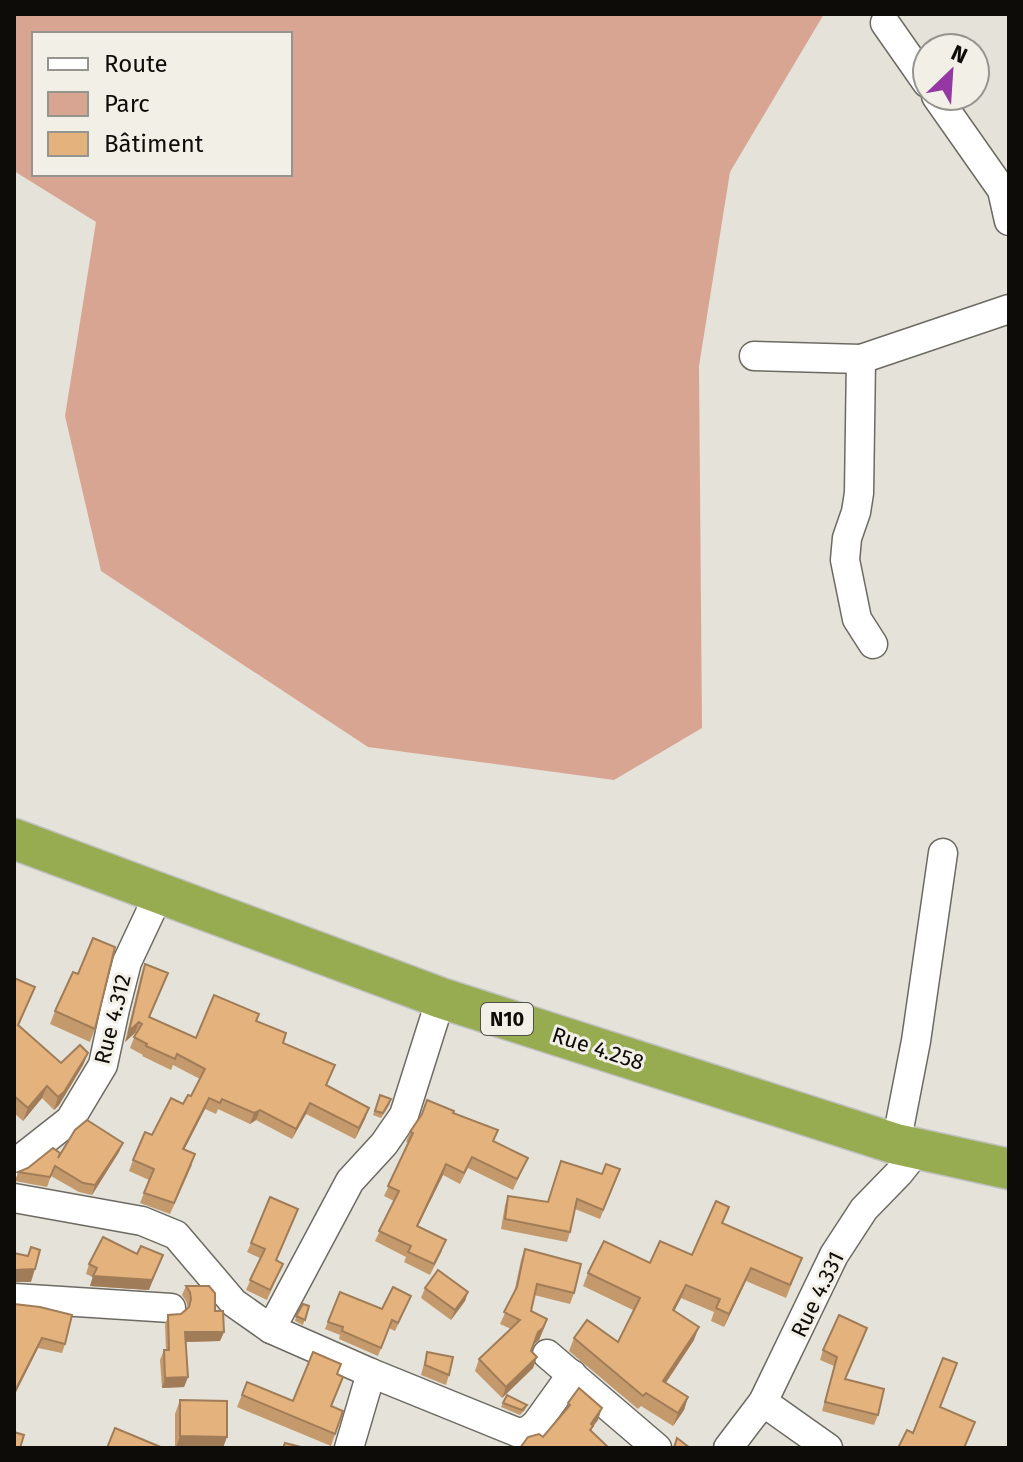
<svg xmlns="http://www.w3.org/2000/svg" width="1023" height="1462" font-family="'Fira Sans',sans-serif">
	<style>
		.green { fill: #d8a593; fill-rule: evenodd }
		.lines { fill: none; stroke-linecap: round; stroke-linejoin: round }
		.minor-casing { stroke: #6c6a62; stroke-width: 31 }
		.highway-casing { stroke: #c0c0bf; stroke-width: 43 }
		.minor { stroke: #fff; stroke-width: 28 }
		.highway { stroke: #97ac50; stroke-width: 40 }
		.wall { fill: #c4996c }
		.shaded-wall { fill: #a07d58 }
		.building { fill: #e4b27d; stroke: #a07d58; stroke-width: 2 }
		.labels { text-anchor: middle; stroke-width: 6; stroke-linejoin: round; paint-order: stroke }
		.shield { fill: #f1efe6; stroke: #51504b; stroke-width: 2 }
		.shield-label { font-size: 20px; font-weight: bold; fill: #0d0c09 }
		.street-label { font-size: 22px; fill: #0d0c09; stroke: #f1efe6 }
	</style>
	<rect width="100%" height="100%" fill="#e4e2d9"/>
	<!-- green -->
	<path class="green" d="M14 14H824L730 172 699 366 702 728 614 780 368 747 101 571 65 416 96 222 14 171ZM34 34H290V174H34Z"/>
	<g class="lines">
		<!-- minor casing -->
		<g class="minor-casing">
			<g id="minor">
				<polyline points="885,23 927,83"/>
				<polyline points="936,96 1002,190 1009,221"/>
				<polyline points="754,356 861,359 1009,309"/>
				<polyline points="861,359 859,493 856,512 847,538 845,560 857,619 873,644"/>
				<polyline points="896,1144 916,1041 943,853"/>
				<polyline points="14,1164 70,1120 103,1065 115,1009 127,962 159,894"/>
				<polyline points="14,1198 142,1221 176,1235 234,1303 271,1329 371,1373 519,1433 529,1430 536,1424 572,1374"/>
				<polyline points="14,1298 171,1308"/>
				<polyline points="271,1329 350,1181 384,1144 404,1115 441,998"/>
				<polyline points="547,1354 657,1448"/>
				<polyline points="763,1402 828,1448"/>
				<polyline points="349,1448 371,1373"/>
				<polyline points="728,1448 763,1402 834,1255 864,1209 899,1173 918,1149"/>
			</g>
		</g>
		<!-- highway casing -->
		<g class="highway-casing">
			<polyline id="highway" points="14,839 441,998 896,1144 1009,1169"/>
		</g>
		<!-- minor -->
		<use href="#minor" class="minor"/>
		<!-- highway -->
		<use href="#highway" class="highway"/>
	</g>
	<!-- wall -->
	<g class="wall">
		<polygon points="145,964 150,1017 196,1038 259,1014 257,1021 283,1043 327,1086 365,1119 355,1139 306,1114 292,1139 256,1120 250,1124 218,1109 216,1114 205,1109 184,1149 192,1165 170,1214 140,1203 149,1180 129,1171 133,1160 152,1135 191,1096 200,1079 173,1065 171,1070 142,1056 143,1055 130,1048 136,1033 135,1033 125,1042 141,975"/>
		<polygon points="14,978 35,987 19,1025 61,1063 88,1053 83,1065 59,1105 54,1110 42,1098 23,1121 14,1113"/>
		<polygon points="55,1011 95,1029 90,1042 50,1024"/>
		<polygon points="380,1095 390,1104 381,1118 373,1115"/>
		<polygon points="453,1113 494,1141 528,1158 513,1190 468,1168 460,1184 443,1175 418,1226 442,1251 430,1275 404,1262 406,1257 375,1241 394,1201 384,1196 409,1143 406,1142 410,1132"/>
		<polygon points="123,1143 119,1152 92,1195 79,1192 51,1176 47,1187 15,1181 18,1172 60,1153"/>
		<polygon points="620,1169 600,1219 575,1209 570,1232 567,1242 501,1229 505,1205 508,1196 548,1202 602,1174"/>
		<polygon points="294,1219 276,1260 283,1264 267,1300 246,1290 260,1258 247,1252 251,1243"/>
		<polygon points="723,1223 797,1271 786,1298 746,1281 724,1327 711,1321 714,1312 681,1298 674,1311 694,1340 666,1383 688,1397 684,1410 673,1426 641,1406 638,1409 569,1351 574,1338 618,1342 633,1310 583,1286 588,1273 692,1255"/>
		<polygon points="525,1249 574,1293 570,1304 534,1295 531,1311 547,1319 543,1331 539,1340 534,1344 531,1351 537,1357 533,1368 502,1398 475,1371 479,1359 511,1329 500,1324 514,1293 521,1260"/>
		<polygon points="89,1264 149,1290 90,1286 93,1277 86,1274"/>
		<polygon points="186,1286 215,1311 224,1332 220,1341 186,1342 188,1377 184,1387 162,1388 160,1360 164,1350 166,1350 165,1325 168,1315 181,1314 188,1308 186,1301 182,1295"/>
		<polygon points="425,1288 468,1292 465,1301 451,1320 421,1298"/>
		<polygon points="340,1292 382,1309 411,1296 395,1331 389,1328 378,1356 339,1339 340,1335 325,1329"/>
		<polygon points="14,1304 65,1344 62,1353 38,1348 14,1396"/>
		<polygon points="309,1306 303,1325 295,1321 296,1316"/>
		<polygon points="864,1337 845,1379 878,1415 874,1425 822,1411 834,1366 820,1360 823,1350"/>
		<polygon points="427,1352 449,1375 446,1385 421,1375"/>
		<polygon points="338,1374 332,1406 343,1411 331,1446 237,1407 247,1382 293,1401"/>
		<polygon points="180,1400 223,1448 175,1448 175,1414"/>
		<polygon points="503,1403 527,1405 525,1410 520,1415 501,1407"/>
	</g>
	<!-- shaded-wall -->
	<g class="shaded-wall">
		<polygon points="139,1022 135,1033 125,1042 129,1031"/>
		<polygon points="88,1053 83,1065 59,1105 54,1110 58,1097"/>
		<polygon points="47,1086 42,1098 23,1121 28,1108"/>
		<polygon points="209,1098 205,1109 179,1160 183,1149"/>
		<polygon points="310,1103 306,1114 292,1139 296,1129"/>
		<polygon points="369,1108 365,1119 355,1139 359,1128"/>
		<polygon points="260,1110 256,1120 250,1124 254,1113"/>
		<polygon points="123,1143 119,1152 92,1195 95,1185"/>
		<polygon points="446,1164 443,1175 413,1236 417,1226"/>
		<polygon points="163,1255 149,1290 90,1286 93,1276"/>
		<polygon points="751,1268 746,1281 724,1327 729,1314"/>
		<polygon points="35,1269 31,1282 14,1282 14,1270"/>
		<polygon points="686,1285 681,1298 668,1323 673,1310"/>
		<polygon points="468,1292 465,1301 451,1320 455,1310"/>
		<polygon points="547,1319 539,1340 534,1344 538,1332"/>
		<polygon points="699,1327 694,1340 658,1394 663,1381"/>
		<polygon points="185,1332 224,1332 220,1341 182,1342"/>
		<polygon points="42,1338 38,1348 14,1396 16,1389"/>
		<polygon points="537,1357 533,1368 502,1398 506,1387"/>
		<polygon points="188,1377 184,1387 162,1388 165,1378"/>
		<polygon points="688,1397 684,1410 673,1426 678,1413"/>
		<polygon points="602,1408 598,1420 592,1428 589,1438 591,1424"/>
		<polygon points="180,1436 227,1437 223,1448 176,1448"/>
	</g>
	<!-- building -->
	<g class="building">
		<polygon points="93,938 115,947 95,1029 55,1011 73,972 78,974"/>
		<polygon points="145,964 168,973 149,1017 196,1038 214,995 259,1014 256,1021 286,1033 283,1043 335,1065 326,1085 369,1108 359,1128 310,1103 296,1129 260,1110 254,1113 222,1099 220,1103 209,1098 183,1149 195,1154 174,1203 144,1193 154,1169 133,1160 145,1132 152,1135 171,1098 183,1104 188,1095 191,1096 205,1069 177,1054 175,1059 146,1046 147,1044 134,1037 142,1024 139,1022 129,1031"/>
		<polygon points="14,978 35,987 18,1025 61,1063 80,1045 88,1053 64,1092 58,1097 47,1086 28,1108 14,1096"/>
		<polygon points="380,1095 391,1099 383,1113 375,1111"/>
		<polygon points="427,1100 454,1111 453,1113 498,1130 493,1141 528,1158 517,1179 472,1157 464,1173 446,1164 417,1226 446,1240 434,1264 408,1252 411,1246 379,1231 399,1191 388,1186 413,1133 410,1132 422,1114"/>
		<polygon points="87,1120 123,1143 95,1185 83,1183 55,1166 50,1177 18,1172 28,1168 53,1148 60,1153 58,1158 75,1130"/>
		<polygon points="561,1161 602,1174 606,1164 620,1169 603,1210 577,1199 570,1232 505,1219 508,1196 548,1202"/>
		<polygon points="270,1197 298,1209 276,1260 283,1264 270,1290 250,1280 265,1249 251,1243"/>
		<polygon points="716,1201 729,1207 722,1223 802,1258 790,1285 751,1268 729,1314 716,1308 720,1299 686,1285 673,1310 699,1327 663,1381 688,1397 678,1413 646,1393 643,1396 574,1338 587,1320 618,1342 640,1298 588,1273 604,1241 650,1263 660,1241 692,1255"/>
		<polygon points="103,1237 137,1254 141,1246 163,1255 152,1280 93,1276 97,1268 89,1264"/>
		<polygon points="31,1247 40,1250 35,1269 14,1270 14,1253 28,1256"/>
		<polygon points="525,1249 581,1264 574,1293 537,1284 531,1311 547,1319 543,1328 538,1332 531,1351 537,1357 506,1387 479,1359 520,1320 504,1312 517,1287"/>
		<polygon points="438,1270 468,1292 455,1310 425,1288"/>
		<polygon points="186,1286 209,1286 215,1293 215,1311 223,1311 224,1332 185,1332 188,1377 165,1378 164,1350 169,1350 168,1315 181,1314 189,1307 191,1299 190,1292"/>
		<polygon points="393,1287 411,1296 398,1323 392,1320 381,1348 342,1331 343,1327 328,1322 340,1292 382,1309"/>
		<polygon points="14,1304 40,1307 72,1315 65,1344 42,1338 16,1389 14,1388"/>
		<polygon points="303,1304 309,1306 305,1320 296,1316"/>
		<polygon points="839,1315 867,1328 845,1379 884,1389 878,1415 825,1402 837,1357 823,1350"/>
		<polygon points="313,1352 341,1364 337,1374 343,1377 331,1406 343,1411 335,1434 242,1395 247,1382 293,1401"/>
		<polygon points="427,1352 453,1357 449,1375 425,1365"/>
		<polygon points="943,1358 957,1363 940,1407 975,1422 964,1448 898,1448 907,1430 913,1433"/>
		<polygon points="579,1388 602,1408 591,1424 593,1426 590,1430 609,1448 520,1448 528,1437 539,1434 543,1437 570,1405 568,1403"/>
		<polygon points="507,1395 527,1405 522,1410 503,1403"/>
		<polygon points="180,1400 227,1401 227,1437 180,1436"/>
		<polygon points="115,1428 163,1448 107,1448"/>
		<polygon points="14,1432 24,1435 20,1448 14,1448"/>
		<polygon points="677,1438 690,1448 674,1448"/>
		<polygon points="285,1443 305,1448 283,1448"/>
	</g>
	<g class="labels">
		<!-- shield labels -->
		<rect class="shield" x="481" y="1003" width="52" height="32" rx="6"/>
		<g class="shield-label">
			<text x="507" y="1026">N10</text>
		</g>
		<!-- street labels -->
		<g class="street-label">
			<text transform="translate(112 1019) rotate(-76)" y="8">Rue 4.312</text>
			<text transform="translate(598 1048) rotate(18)" y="8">Rue 4.258</text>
			<text transform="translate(817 1294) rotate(-64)" y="8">Rue 4.331</text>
		</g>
	</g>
	<!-- border -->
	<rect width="1023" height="1462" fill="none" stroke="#0d0c09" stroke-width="32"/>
	<!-- legend -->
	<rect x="32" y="32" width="260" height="144" fill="#f1efe6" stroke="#96948e" stroke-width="2"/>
	<rect x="48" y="58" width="40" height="12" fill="#ffffff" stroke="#96948e" stroke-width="2"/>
	<text x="104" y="72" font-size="24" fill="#0d0c09">Route</text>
	<rect x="48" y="92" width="40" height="24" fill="#d8a593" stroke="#96948e" stroke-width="2"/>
	<text x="104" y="112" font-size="24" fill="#0d0c09">Parc</text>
	<rect x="48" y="132" width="40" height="24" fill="#e4b27d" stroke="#96948e" stroke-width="2"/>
	<text x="104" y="152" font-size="24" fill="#0d0c09">Bâtiment</text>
	<!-- north arrow -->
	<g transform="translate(951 72) rotate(25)"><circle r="38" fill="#f1efe6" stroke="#96948e" stroke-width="2"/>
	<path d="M0-6L14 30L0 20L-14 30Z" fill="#9438a3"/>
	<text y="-12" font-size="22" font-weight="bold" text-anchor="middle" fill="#0d0c09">N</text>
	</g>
</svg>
